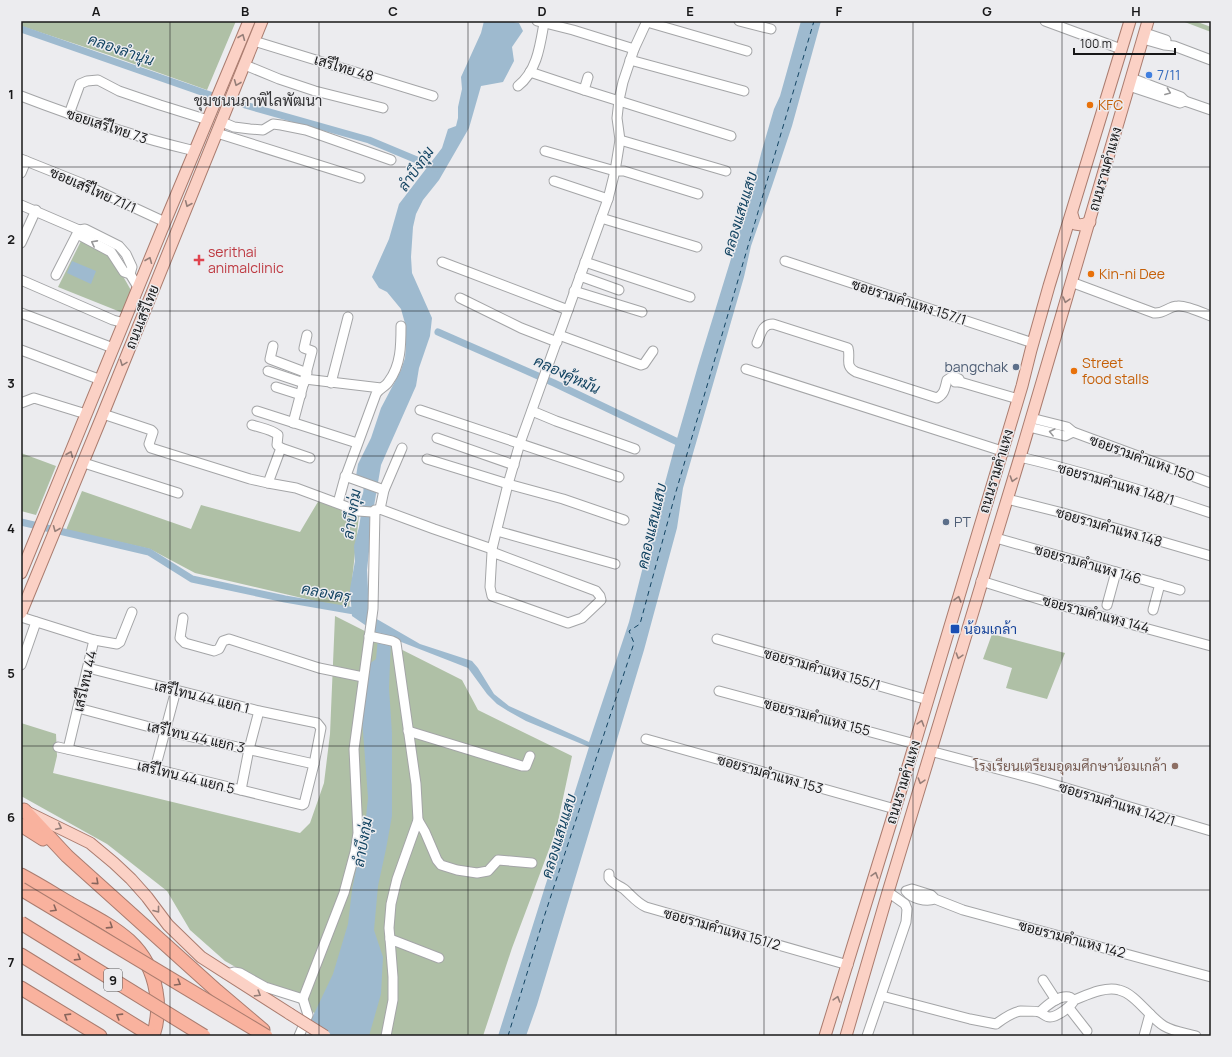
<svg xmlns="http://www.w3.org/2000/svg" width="1232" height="1057" font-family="Manrope,Sarabun,sans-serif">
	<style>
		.green { fill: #afc0a6 }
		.water { fill: #9ebacf }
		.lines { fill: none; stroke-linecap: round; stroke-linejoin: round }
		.canal { stroke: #9ebacf; stroke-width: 7 }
		.ferry { stroke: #134462; stroke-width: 1; stroke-dasharray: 5 4; stroke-linecap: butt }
		.minor-casing { stroke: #a4a5a7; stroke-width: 11 }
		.major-casing { stroke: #aa7c6f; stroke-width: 13 }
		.highway-casing { stroke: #aa7c6f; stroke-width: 15 }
		.minor { stroke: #fff; stroke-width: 9 }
		.major { stroke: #fbd1c5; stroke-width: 11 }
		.highway { stroke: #f9b29e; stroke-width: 13 }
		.major-bridge-casing { stroke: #aa7c6f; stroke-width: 13; stroke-linecap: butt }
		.highway-bridge-casing { stroke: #aa7c6f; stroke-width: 15; stroke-linecap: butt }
		.major-bridge { stroke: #fbd1c5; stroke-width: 11 }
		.highway-bridge { stroke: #f9b29e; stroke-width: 13 }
		.oneway { stroke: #957e78 }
		.oneway2 { stroke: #979798 }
		.oneway3 { stroke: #88655c }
		.grid { fill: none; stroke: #181819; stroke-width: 1; stroke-opacity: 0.55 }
		.shop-dot { fill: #3f7fe0; stroke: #ececef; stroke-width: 1.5 }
		.food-dot { fill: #e8710a; stroke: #ececef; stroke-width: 1.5 }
		.health-dot { fill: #e0444e; stroke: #ececef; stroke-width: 1.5 }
		.service-dot { fill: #5c6f8a; stroke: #ececef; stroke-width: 1.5 }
		.transit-dot { fill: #1a4fb4; stroke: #ececef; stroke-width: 1.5 }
		.education-dot { fill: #8d6e63; stroke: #ececef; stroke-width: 1.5 }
		.labels { text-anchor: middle; stroke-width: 3; stroke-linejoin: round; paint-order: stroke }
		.shield { fill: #ececef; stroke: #585859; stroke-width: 1 }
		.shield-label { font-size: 13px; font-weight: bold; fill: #181819 }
		.street-label { font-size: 14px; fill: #181819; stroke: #ececef }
		.shop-label { font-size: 14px; fill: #366cbe; stroke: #ececef; text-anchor: start }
		.food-label { font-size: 14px; fill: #c56008; stroke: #ececef; text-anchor: start }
		.health-label { font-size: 14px; fill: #be3a42; stroke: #ececef; text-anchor: start }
		.service-label { font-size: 14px; fill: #4e5e75; stroke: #ececef; text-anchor: end }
		.transit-label { font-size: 14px; fill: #164399; stroke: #ececef; text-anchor: start }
		.education-label { font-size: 14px; fill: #785e54; stroke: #ececef; text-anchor: end }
		.water-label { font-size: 15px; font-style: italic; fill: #134462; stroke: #ececef }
		.neighbourhood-label { font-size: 15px; fill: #343436; stroke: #ececef }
		.neatline { fill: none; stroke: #181819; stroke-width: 1.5 }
		.grid-label { font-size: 13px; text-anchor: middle; font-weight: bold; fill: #181819 }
	</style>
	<rect width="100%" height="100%" fill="#ececef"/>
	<!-- green -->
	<g class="green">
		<polygon points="21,21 236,21 207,90 109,55 21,26"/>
		<polygon points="1182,21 1195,21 1211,27 1211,32"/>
		<polygon points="82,239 112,257 132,292 123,313 58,287"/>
		<polygon points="21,453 56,466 36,515 21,511"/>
		<polygon points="82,491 191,529 201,505 300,532 319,500 359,515 349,609 195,573 150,549 66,530"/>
		<polygon points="335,616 462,680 478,710 572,756 556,831 512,948 483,1036 351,1036 300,1004 225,961 190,930 167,891 107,844 21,796 21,723 56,734 57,756 53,773 300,833 310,823 324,783 330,734"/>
		<polygon points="992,634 1065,653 1047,699 1006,688 1012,668 983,659"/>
	</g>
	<!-- water -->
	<g class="water">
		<path d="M484 21H508L519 23 523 31 512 47 514 61 503 82 481 86 469 128 439 180 423 200 416 214 413 227 411 257 412 273 432 318 430 336 419 368 416 386 381 465 374 506 371 509 370 542 367 570 368 589 375 618 420 644 472 661 478 668 494 694 509 706 589 742 629 622 653 527 676 442 698 366 750 197 762 150 774 109 780 96 801 21H821L792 126 772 186 751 246 744 277 683 488 677 528 644 650 537 1005 526 1036H498L589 747 526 721 508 711 497 704 487 694 468 668 391 638 389 688 392 733V816L386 849 378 886 374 930 383 957 381 994 369 1036H310L312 1018 333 974 348 924 352 890 359 854 364 836 368 798 362 718 369 664 376 659 378 638 368 627 352 616 350 589 355 561 354 546 359 527 362 508 360 501C366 488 364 487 356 476L358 464 371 438 381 408 401 370 405 358 406 345V327L401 309 387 292 379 288 372 277 389 239 399 204 442 148 448 129 456 126 458 118V107L462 89 461 77 481 33Z"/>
		<polygon points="72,261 96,271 91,284 67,273"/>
	</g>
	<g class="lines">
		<!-- canal -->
		<g class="canal">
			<polyline points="21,29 213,96"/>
			<polyline points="245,105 369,140 436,168"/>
			<polyline points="438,332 554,383 684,445"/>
			<polyline points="21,522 149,552 192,579 285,599 360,612"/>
		</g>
		<!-- ferry -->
		<polyline class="ferry" points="508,1036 545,914 634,643 629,631 640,624 675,495 814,21"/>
		<!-- minor casing -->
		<g class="minor-casing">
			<g id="minor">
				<polyline points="537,21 573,30 634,49"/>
				<polyline points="739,21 771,29"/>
				<polyline points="1045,21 1121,49"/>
				<polyline points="647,22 747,51"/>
				<polyline points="1145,33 1166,40"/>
				<polyline points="1143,39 1164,45 1174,46 1211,60"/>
				<polyline points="254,41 433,96"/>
				<polyline points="630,60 744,91"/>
				<polyline points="245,65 279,79 315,91 383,108"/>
				<polyline points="530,72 584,90"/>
				<polyline points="588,77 584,90 731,136"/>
				<path d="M518 86C537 71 540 46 544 23"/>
				<polyline points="1129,86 1180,103 1185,101 1181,97 1131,78"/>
				<path d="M21 96C78 118 136 137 195 151"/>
				<polyline points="1185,101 1211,110"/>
				<polyline points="69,114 80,84 87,81 98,80 119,91 160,105 208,120"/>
				<polyline points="222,122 234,127 250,129 263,130 273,124 281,125 306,130 391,160"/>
				<polyline points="217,133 360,178"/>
				<polyline points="620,140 726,171"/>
				<polyline points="545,151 615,171 624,171 698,194"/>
				<polyline points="21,159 81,183 165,222"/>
				<polyline points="21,173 26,161"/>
				<polyline points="554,181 608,199"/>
				<polyline points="21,205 79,230 85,229 119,246 126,254 132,267 130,274"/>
				<polyline points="601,218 697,247"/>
				<polyline points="79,230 81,236 111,252 124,272 130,274 138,287"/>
				<polyline points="21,243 36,210"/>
				<polyline points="785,261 1033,343"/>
				<polyline points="442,262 568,310"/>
				<polyline points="585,262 690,297"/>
				<polyline points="56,275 79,230"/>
				<polyline points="580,276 619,290"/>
				<polyline points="21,280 113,320 124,323"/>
				<path d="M1071 282 1154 313C1165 314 1168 306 1178 306 1186 305 1203 313 1211 316"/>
				<polyline points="574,291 642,312"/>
				<polyline points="460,298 521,328 557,342"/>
				<polyline points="21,313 113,348"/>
				<polyline points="559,335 641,365 644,364 653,351"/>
				<path d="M757 343C761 334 762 324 773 324L848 348C851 359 844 366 856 372L937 398C945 394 945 387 947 380L953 376 959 379 960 382"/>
				<polyline points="273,346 270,359 307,373"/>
				<polyline points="21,350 101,380"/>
				<polyline points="746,369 1002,451"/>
				<polyline points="268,371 304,383"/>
				<polyline points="305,379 381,388"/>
				<polyline points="955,382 960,382 1018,399"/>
				<polyline points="331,383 348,317"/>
				<polyline points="276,387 301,395"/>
				<polyline points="21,403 34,398 86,414"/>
				<polyline points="420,410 619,477"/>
				<polyline points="257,411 357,443"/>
				<polyline points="532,411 556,421 635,449"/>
				<polyline points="103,414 151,430 153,432 149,444 151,448 250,479 268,483"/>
				<polyline points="293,423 312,351 304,348 307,335"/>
				<path d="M252 425C261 428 271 429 278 435L277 445 281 448"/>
				<polyline points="1029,427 1065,436 1073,432 1067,427 1031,418"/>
				<polyline points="1073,432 1211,483"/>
				<polyline points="437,438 514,465"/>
				<path d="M1020 457C1084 472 1148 492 1211 513"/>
				<polyline points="310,458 281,448 268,483 296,488 358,511 372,512 380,509 434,529 492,549"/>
				<polyline points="427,459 508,484 563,499 624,520"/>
				<polyline points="84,463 178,493"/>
				<polyline points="345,476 384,490"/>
				<polyline points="1007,499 1063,513 1211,556"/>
				<path d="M338 503 344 481 376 394C379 388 386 387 389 381 401 365 401 345 401 326"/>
				<polyline points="380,509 384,490 402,448"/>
				<polyline points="497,531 615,564"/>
				<polyline points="996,538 1180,590"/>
				<polyline points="492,552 596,591 600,596 601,600 582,618 568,623 492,596 490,587 492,552 492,549 508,484 520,443 608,199 615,171 620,140 617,118 619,100 623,82 634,49 647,21"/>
				<polyline points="981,581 1045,601 1211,646"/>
				<polyline points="1107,605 1116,572"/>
				<polyline points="1153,610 1160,584"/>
				<polyline points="21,617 94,640 117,644 120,642 132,612"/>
				<polyline points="183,618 180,638 185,643 214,651 219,649 223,641 229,639 319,668 363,677"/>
				<polyline points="369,636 392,641 396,643 416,784 418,820 397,879 391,904 389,928 390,939"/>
				<polyline points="717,639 928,700"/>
				<polyline points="21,665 36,622"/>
				<polyline points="719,691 915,744"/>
				<polyline points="78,708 165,731 314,764"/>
				<polyline points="408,731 522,766 526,766 530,756"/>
				<polyline points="646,739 895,809"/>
				<polyline points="58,747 155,769 302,805 304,804 314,764 321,728 317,723 259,711 88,668"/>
				<polyline points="68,749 94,640"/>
				<polyline points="930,751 1039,780 1211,831"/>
				<polyline points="155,769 176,690"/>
				<polyline points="241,790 249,749 259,711"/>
				<polyline points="418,820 425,832 437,860 441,865 457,870 477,873 488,871 498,860 532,863"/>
				<path d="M609 874V878C613 884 618 885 624 889 632 896 637 903 646 907L848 965"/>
				<path d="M935 899C926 902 912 899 906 891L912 889 931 895 935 899 963 910 1211 977"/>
				<polyline points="226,974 234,972 240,973 265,987 303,999"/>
				<polyline points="1043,980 1056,1000"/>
				<path d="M882 996 970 1019 996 1024C1003 1019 1012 1012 1021 1011 1023 1011 1037 1011 1039 1012 1043 1013 1045 1017 1050 1017 1057 1017 1072 1006 1074 1000 1087 995 1105 986 1119 990 1136 994 1149 1017 1164 1026 1174 1032 1186 1033 1196 1036"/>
				<polyline points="1069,1008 1087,1031"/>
				<path d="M1040 1012C1046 1006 1059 995 1069 997 1071 997 1072 999 1074 1000"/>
				<polyline points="299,1036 308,1015 303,999 344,893 355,852 358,833 354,749 373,609 375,510"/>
				<polyline points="386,1036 393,1000 393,977 390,939 439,958"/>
				<polyline points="867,1036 906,922 907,909 905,904 888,892"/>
				<polyline points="1144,1036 1150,1014"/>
			</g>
		</g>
		<!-- major casing -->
		<g class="major-casing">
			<g id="major">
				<polyline points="1072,214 1075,224 1082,225 1090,222"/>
				<polyline points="21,573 165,222 249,21"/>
				<polyline points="21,613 103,414 262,21"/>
				<polyline points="27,812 90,843 114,863 131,879 147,897 168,925 201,957 290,1014"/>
				<polyline points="825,1036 900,793 1022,386 1031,350 1049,286 1130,21"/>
				<polyline points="846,1036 888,892 1020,457 1148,21"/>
			</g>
		</g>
		<!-- highway casing -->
		<g class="highway-casing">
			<g id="highway">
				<polyline points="24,810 67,856 217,991 263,1030"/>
				<polyline points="21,825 43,839"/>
				<path d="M21 875C38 884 54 894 71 904 111 926 148 942 156 991 159 1007 158 1021 153 1036"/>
				<polyline points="21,955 152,1036"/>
				<polyline points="21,988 100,1036"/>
			</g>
		</g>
		<!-- minor -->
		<use href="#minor" class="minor"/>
		<!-- major -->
		<use href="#major" class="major"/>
		<!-- highway -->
		<use href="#highway" class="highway"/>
		<!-- major-bridge casing -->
		<g class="major-bridge-casing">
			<polyline id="major-bridge" points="290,1014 325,1036"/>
		</g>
		<!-- highway-bridge casing -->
		<g class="highway-bridge-casing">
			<g id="highway-bridge">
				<polyline points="21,889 266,1036"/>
				<polyline points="21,923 204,1036"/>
			</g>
		</g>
		<!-- major-bridge -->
		<use href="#major-bridge" class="major-bridge"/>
		<!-- highway-bridge -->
		<use href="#highway-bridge" class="highway-bridge"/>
	</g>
	<!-- one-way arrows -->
	<defs><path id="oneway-chevron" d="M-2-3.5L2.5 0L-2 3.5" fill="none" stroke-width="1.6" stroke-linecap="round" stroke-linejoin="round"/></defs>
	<g class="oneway">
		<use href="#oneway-chevron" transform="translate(242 37) rotate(-68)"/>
		<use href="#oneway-chevron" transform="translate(237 83) rotate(112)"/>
		<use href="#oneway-chevron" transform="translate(188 204) rotate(113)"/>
		<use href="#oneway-chevron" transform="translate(149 260) rotate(-68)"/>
		<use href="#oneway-chevron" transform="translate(1066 300) rotate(106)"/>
		<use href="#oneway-chevron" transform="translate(123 363) rotate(111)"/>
		<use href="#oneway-chevron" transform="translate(70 454) rotate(-67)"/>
		<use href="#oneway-chevron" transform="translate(1013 479) rotate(107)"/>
		<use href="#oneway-chevron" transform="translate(56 529) rotate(112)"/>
		<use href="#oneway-chevron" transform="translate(958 599) rotate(-74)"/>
		<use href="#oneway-chevron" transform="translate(959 656) rotate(107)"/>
		<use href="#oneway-chevron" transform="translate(921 723) rotate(-73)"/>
		<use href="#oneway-chevron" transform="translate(921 781) rotate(107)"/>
		<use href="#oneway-chevron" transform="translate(59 827) rotate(27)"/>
		<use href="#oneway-chevron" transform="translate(875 875) rotate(-73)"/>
		<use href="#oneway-chevron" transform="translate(157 910) rotate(52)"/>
		<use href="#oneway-chevron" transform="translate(258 994) rotate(32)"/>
		<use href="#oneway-chevron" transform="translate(837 999) rotate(-73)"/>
	</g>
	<g class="oneway2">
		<use href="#oneway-chevron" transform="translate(1168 92) rotate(21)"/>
		<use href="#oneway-chevron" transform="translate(94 243) rotate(-152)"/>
		<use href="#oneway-chevron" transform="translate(1052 432) rotate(-166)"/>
	</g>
	<g class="oneway3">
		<use href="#oneway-chevron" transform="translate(96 882) rotate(42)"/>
		<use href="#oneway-chevron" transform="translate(54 909) rotate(31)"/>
		<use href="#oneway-chevron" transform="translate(110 926) rotate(33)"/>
		<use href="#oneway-chevron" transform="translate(78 958) rotate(32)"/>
		<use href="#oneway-chevron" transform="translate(178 983) rotate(31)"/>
		<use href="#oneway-chevron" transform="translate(67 1016) rotate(-148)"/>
		<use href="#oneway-chevron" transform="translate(119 1016) rotate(-148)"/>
	</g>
	<!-- grid -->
	<path class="grid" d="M170 21V1036M319 21V1036M468 21V1036M616 21V1036M764 21V1036M913 21V1036M1062 21V1036M21 167H1211M21 311H1211M21 456H1211M21 601H1211M21 746H1211M21 890H1211"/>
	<!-- markers -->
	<circle class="shop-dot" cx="1149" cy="75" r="4"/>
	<g class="food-dot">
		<circle cx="1090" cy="105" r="4"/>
		<circle cx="1091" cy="274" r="4"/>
		<circle cx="1074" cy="371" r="4"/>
	</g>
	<path class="health-dot" d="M197 254h4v4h4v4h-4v4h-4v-4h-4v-4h4z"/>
	<g class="service-dot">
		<circle cx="1016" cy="367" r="4"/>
		<circle cx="946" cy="522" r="4"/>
	</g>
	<rect class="transit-dot" x="950" y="624" width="10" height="10" rx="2"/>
	<circle class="education-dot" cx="1175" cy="766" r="4"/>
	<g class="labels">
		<!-- shield labels -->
		<rect class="shield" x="104" y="969" width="18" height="22" rx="3"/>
		<g class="shield-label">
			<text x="113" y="985">9</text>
		</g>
		<!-- street labels -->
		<g class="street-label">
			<text transform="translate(344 68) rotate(17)" y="5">เสรีไทย 48</text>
			<text transform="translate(107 126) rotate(18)" y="5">ซอยเสรีไทย 73</text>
			<text transform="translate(1105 169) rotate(-74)" y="5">ถนนรามคำแหง</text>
			<text transform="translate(93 190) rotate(24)" y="5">ซอยเสรีไทย 71/1</text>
			<text transform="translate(909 302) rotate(18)" y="5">ซอยรามคำแหง 157/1</text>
			<text transform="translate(142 317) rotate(-68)" y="5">ถนนเสรีไทย</text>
			<text transform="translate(1142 458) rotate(20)" y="5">ซอยรามคำแหง 150</text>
			<text transform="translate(996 471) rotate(-73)" y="5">ถนนรามคำแหง</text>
			<text transform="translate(1116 484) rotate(16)" y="5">ซอยรามคำแหง 148/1</text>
			<text transform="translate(1109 527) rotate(16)" y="5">ซอยรามคำแหง 148</text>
			<text transform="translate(1088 564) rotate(16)" y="5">ซอยรามคำแหง 146</text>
			<text transform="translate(1096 614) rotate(15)" y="5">ซอยรามคำแหง 144</text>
			<text transform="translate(822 669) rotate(16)" y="5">ซอยรามคำแหง 155/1</text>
			<text transform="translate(85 681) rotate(-77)" y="5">เสรีไทน 44</text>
			<text transform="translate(202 697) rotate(14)" y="5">เสรีไทน 44 แยก 1</text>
			<text transform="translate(817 717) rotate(15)" y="5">ซอยรามคำแหง 155</text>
			<text transform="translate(196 737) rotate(13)" y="5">เสรีไทน 44 แยก 3</text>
			<text transform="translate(770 774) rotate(16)" y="5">ซอยรามคำแหง 153</text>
			<text transform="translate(186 777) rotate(14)" y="5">เสรีไทน 44 แยก 5</text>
			<text transform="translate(903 782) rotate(-73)" y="5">ถนนรามคำแหง</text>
			<text transform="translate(1117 804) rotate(17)" y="5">ซอยรามคำแหง 142/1</text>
			<text transform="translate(722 929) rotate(16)" y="5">ซอยรามคำแหง 151/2</text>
			<text transform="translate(1072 939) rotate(15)" y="5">ซอยรามคำแหง 142</text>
		</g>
		<!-- shop labels -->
		<g class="shop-label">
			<text x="1157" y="80">7/11</text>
		</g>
		<!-- food labels -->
		<g class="food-label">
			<text x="1098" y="110">KFC</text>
			<text x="1099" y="279">Kin-ni Dee</text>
			<text x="1082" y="368">Street<tspan x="1082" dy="16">food stalls</tspan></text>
		</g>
		<!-- health labels -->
		<g class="health-label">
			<text x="208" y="257">serithai<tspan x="208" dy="16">animalclinic</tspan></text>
		</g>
		<!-- service labels -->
		<g class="service-label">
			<text x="1008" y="372">bangchak</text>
			<text x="954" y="527" text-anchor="start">PT</text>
		</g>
		<!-- transit labels -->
		<g class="transit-label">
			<text x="964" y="634">น้อมเกล้า</text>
		</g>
		<!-- education labels -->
		<g class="education-label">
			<text x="1167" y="771">โรงเรียนเตรียมอุดมศึกษาน้อมเกล้า</text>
		</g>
		<!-- water labels -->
		<g class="water-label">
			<text transform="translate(121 50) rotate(19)" y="5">คลองลำนุ่น</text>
			<text transform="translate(416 169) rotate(-55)" y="5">ลำบึงกุ่ม</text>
			<text transform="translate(740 214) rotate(-73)" y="5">คลองแสนแสบ</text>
			<text transform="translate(567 375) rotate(25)" y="5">คลองคู้หมัน</text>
			<text transform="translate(352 514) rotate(-81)" y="5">ลำบึงกุ่ม</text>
			<text transform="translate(652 526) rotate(-77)" y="5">คลองแสนแสบ</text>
			<text transform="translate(326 593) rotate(10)" y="5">คลองครุ</text>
			<text transform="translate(559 836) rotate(-73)" y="5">คลองแสนแสบ</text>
			<text transform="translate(363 842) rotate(-80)" y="5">ลำบึงกุ่ม</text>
		</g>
		<!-- neighbourhood labels -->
		<g class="neighbourhood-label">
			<text x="258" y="106">ชุมชนนภาพิไลพัฒนา</text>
		</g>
	</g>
	<!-- border -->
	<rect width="1232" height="1057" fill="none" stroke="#ececef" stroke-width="44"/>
	<!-- scale -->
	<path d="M1074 48v6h101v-6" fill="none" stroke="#181819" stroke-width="2"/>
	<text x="1080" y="48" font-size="12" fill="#181819" stroke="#ececef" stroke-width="3" paint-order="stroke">100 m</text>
	<rect x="22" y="22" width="1188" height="1013" class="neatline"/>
	<g class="grid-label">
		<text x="96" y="16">A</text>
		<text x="245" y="16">B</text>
		<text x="393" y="16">C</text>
		<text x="542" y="16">D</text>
		<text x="690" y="16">E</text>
		<text x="839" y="16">F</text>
		<text x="987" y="16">G</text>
		<text x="1136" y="16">H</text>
		<text x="11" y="99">1</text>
		<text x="11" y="244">2</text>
		<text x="11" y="388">3</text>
		<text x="11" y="533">4</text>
		<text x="11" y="678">5</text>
		<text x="11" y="822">6</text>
		<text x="11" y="967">7</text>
	</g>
</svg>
